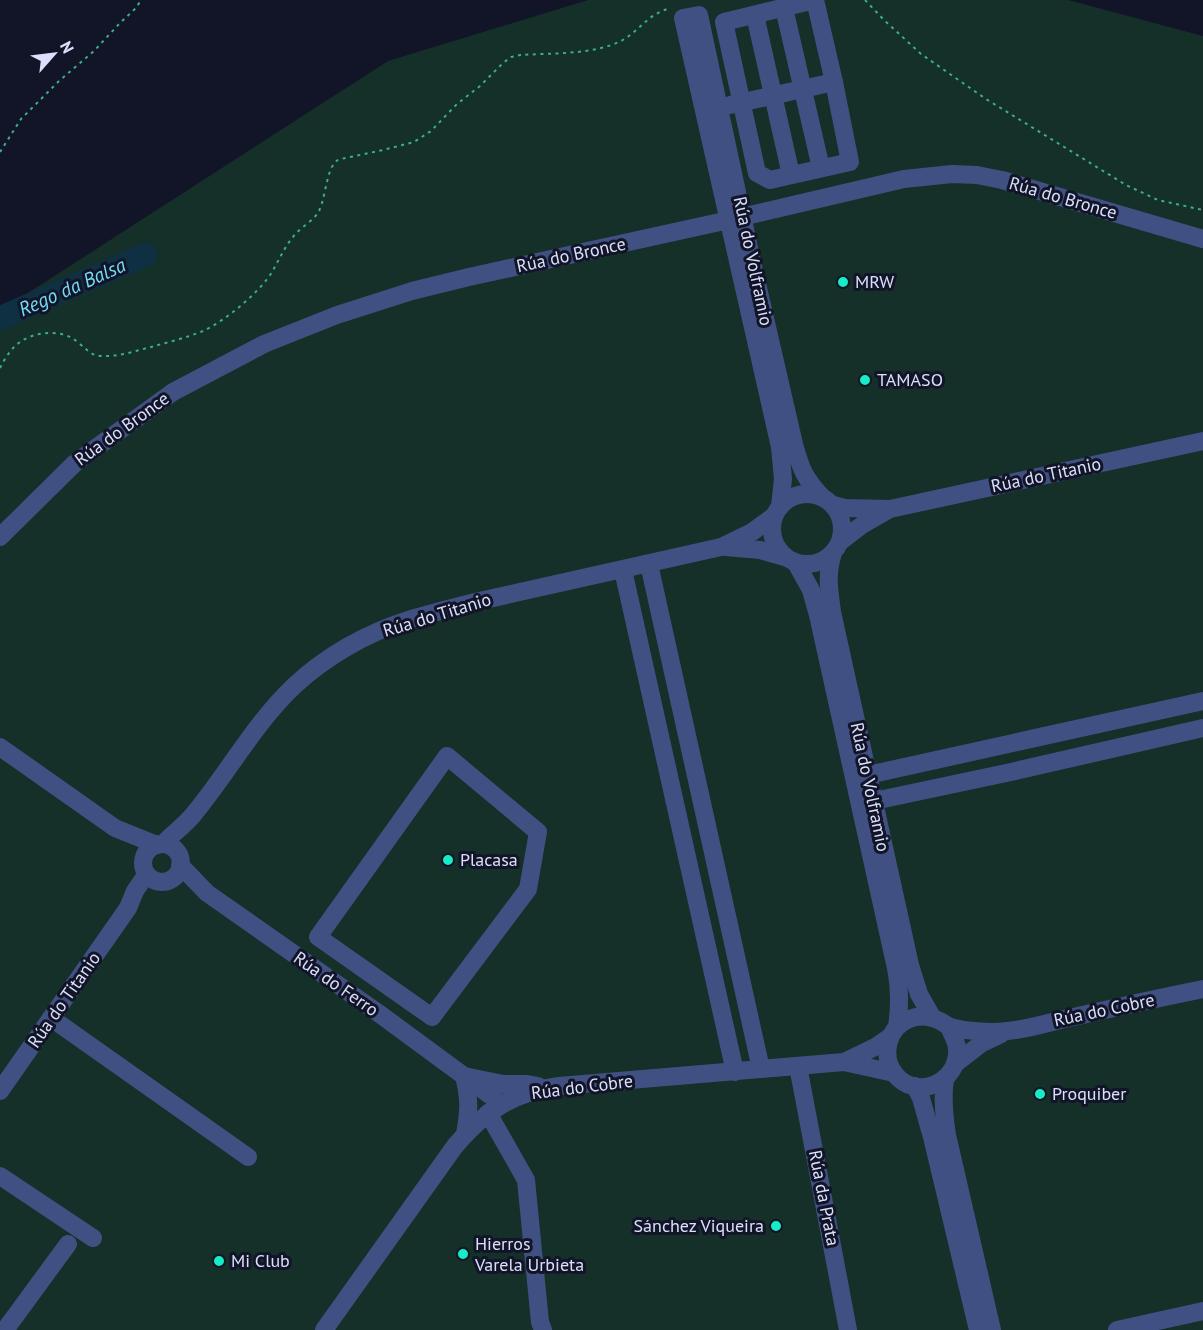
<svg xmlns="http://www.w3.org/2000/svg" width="1203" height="1330" font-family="'PT Sans',sans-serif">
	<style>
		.green { fill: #153028 }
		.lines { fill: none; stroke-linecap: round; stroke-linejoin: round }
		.river { stroke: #0f3042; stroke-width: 24 }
		.path { stroke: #3ab088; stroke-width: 2; stroke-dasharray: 3 4.5; stroke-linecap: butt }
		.minor { stroke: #415082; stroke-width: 18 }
		.poi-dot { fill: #16ecc6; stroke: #121427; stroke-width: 2 }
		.labels { text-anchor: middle; stroke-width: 6; stroke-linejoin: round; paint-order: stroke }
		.street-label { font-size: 18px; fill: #dae0fc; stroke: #121427 }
		.poi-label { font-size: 18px; fill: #dae0fc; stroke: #121427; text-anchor: start }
		.water-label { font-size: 20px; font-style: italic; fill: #71dcf4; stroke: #121427 }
	</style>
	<rect width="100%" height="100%" fill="#121427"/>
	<!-- green -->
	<polygon class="green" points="588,0 1068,0 1203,36 1203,1330 0,1330 0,311 388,61"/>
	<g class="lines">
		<!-- river -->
		<polyline class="river" points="0,318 145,255"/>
		<!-- path -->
		<g class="path">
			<polyline points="865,0 884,20 921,54 986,99 1126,185 1158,200 1203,210"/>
			<polyline points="0,152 21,119 59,81 94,51 120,23 136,8 141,0"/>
			<path d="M0 368C4 360 9 352 15 346 30 332 58 328 75 340 84 346 90 356 101 356 118 357 135 351 151 347 168 342 186 338 203 331 225 321 259 293 272 272 279 260 284 248 293 237 300 227 313 222 319 211 325 199 327 171 334 164 336 161 337 160 341 159L383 150 414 142 431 131 457 104 480 86 503 63 511 57 520 55C552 53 592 55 621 41 641 30 647 14 671 8"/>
		</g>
		<!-- minor -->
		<g class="minor">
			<polygon points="815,0 834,82 850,162 770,180 757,173 724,22"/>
			<polyline points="784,8 821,168"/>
			<polyline points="755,15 791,175"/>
			<polyline points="730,105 834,82"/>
			<circle cx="807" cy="529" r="35"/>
			<polyline points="833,505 845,508 890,509 1203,441"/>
			<path d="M780 506 783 479 780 447 683 18 699 15 752 262 794 444C801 470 805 479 823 498"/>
			<polyline points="0,537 75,463 173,392 264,344 337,315 412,291 469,277 729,220 904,179 952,174 977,175 1002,180 1203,239"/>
			<polyline points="840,542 862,525 888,510"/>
			<polyline points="726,547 760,550 785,557"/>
			<path d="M833 553C826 576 829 588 832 612L910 965 919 994 932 1017"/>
			<path d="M796 563 811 590 818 615 896 968C900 988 900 1006 897 1027"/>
			<polyline points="649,564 761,1069"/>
			<polyline points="623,570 735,1072"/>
			<polyline points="0,747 115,828 157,845"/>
			<polygon points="447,756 538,832 528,889 432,1017 318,937"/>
			<polyline points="868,775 1203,701"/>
			<polyline points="874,801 1011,772 1203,728"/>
			<path d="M163 844C172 834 184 826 193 815 228 773 254 724 294 686 326 656 367 633 408 620 430 613 453 608 475 602L721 547 752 532 774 516"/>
			<circle cx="162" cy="863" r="19"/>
			<polyline points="180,865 207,893 377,1012 502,1104"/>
			<polyline points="51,1018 248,1157"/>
			<path d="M949 1027C952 1034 956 1040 957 1048 960 1083 915 1102 894 1073 881 1055 888 1027 909 1019 919 1015 930 1016 940 1021 944 1023 947 1026 951 1027 963 1031 976 1031 988 1032 1015 1033 1042 1024 1069 1018 1113 1008 1158 998 1203 989"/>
			<polyline points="844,1062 877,1046 890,1037"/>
			<polyline points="955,1064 982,1043 1001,1034"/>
			<polyline points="798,1066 848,1330"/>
			<path d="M945 1079C942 1098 944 1116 947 1135L992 1330"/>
			<polyline points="915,1086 921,1098 932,1137 978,1330"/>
			<polyline points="0,1091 128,908 135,891 146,875"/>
			<polyline points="488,1113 526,1180 540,1322 543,1330"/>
			<path d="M465 1135C469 1110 470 1101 464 1076L503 1084H527L538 1086"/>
			<polyline points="0,1176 93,1238"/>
			<polyline points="5,1330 68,1244"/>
			<path d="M324 1330 455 1146C484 1111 514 1092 559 1086L844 1062 894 1073"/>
			<polyline points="1117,1330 1203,1311"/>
		</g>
	</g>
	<!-- markers -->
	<g class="poi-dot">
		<circle cx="843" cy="282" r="6"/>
		<circle cx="865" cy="380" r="6"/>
		<circle cx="448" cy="860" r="6"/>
		<circle cx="1040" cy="1094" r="6"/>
		<circle cx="776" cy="1226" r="6"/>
		<circle cx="463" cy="1254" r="6"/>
		<circle cx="219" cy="1261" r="6"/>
	</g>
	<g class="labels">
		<!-- street labels -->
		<g class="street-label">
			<text transform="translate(1063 198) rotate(16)" y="6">Rúa do Bronce</text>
			<text transform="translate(571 255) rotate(-12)" y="6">Rúa do Bronce</text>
			<text transform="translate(753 261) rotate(78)" y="6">Rúa do Volframio</text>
			<text transform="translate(122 429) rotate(-36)" y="6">Rúa do Bronce</text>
			<text transform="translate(1046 475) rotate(-12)" y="6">Rúa do Titanio</text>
			<text transform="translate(437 615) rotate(-17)" y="6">Rúa do Titanio</text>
			<text transform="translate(870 787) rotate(78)" y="6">Rúa do Volframio</text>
			<text transform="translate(336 984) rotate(35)" y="6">Rúa do Ferro</text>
			<text transform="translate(64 1000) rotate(-55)" y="6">Rúa do Titanio</text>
			<text transform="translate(1104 1010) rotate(-12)" y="6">Rúa do Cobre</text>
			<text transform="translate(582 1087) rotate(-7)" y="6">Rúa do Cobre</text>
			<text transform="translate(824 1198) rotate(79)" y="6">Rúa da Prata</text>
		</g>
		<!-- poi labels -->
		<g class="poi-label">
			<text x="855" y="288">MRW</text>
			<text x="877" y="386">TAMASO</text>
			<text x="460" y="866">Placasa</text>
			<text x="1052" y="1100">Proquiber</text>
			<text x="764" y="1232" text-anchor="end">Sánchez Viqueira</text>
			<text x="475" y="1250">Hierros<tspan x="475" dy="21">Varela Urbieta</tspan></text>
			<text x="231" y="1267">Mi Club</text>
		</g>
		<!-- water labels -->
		<g class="water-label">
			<text transform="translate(72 287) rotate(-24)" y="7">Rego da Balsa</text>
		</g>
	</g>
	<!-- north arrow -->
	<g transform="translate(54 54) rotate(62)" stroke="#121427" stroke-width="4.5" paint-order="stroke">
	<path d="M0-4.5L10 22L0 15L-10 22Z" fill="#dae0fc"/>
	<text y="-9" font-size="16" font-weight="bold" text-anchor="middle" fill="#dae0fc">N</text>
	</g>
</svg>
